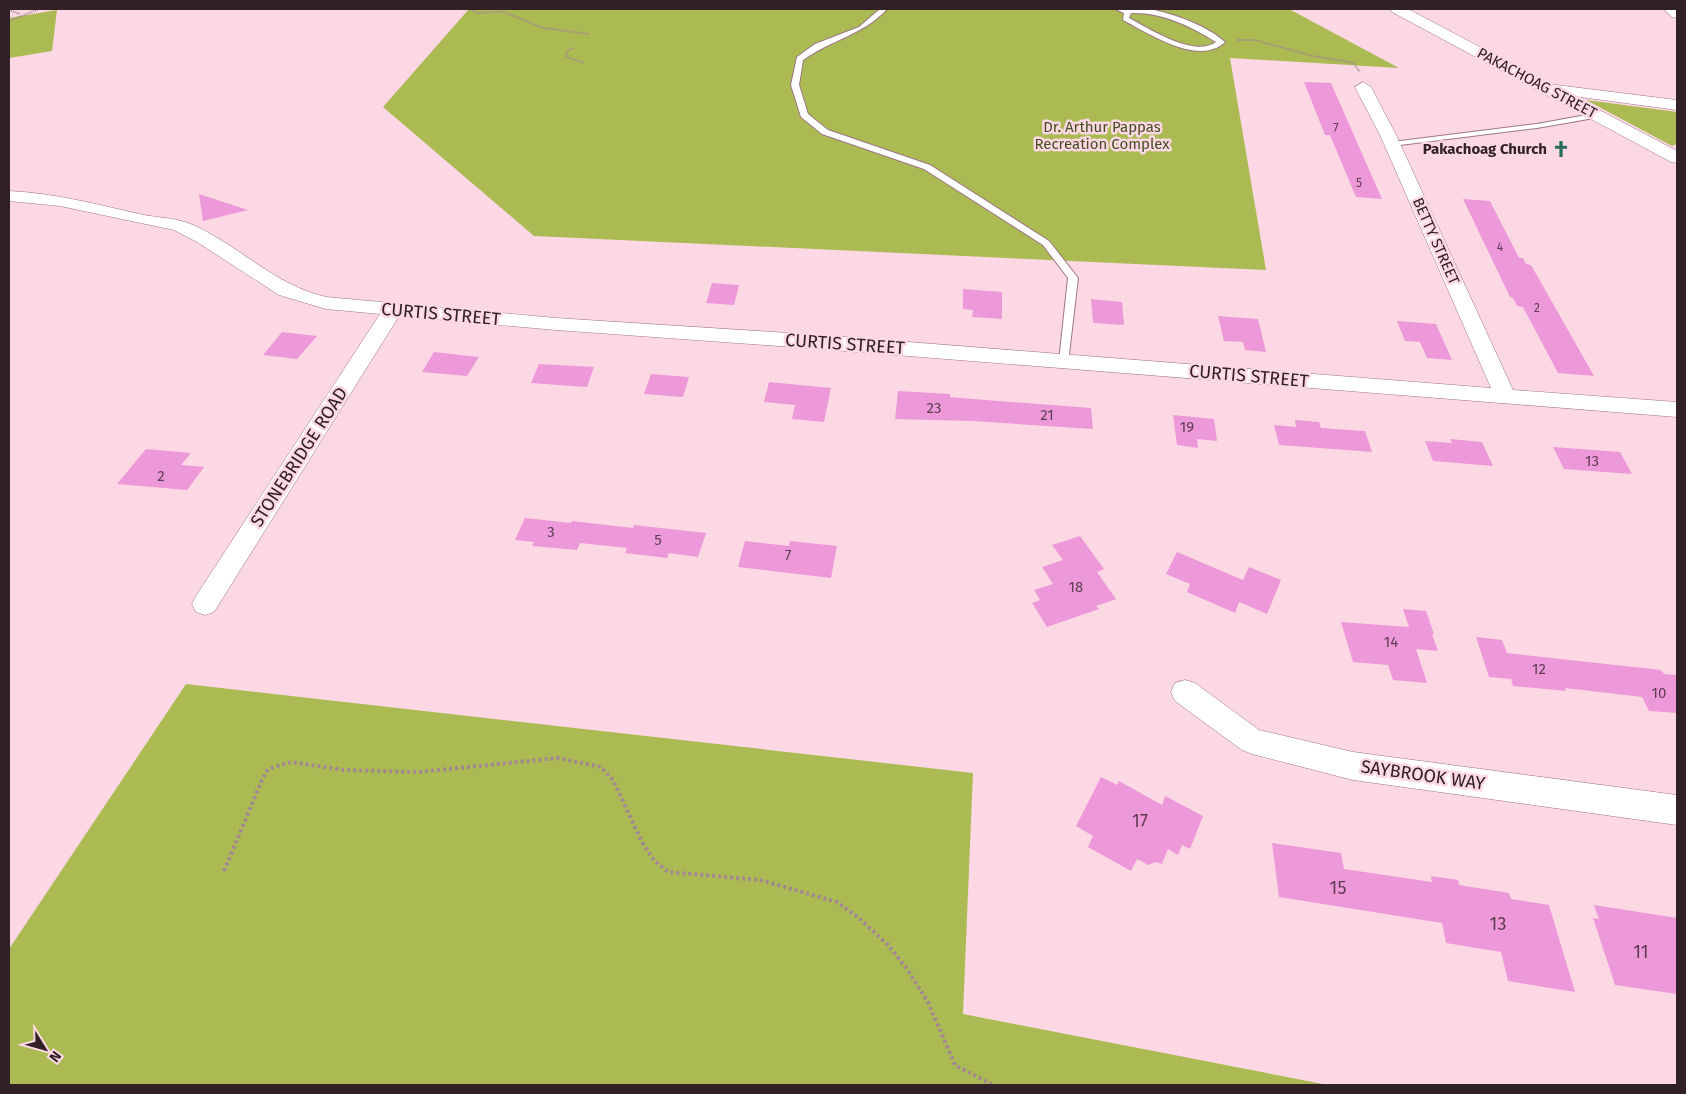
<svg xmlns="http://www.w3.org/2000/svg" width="1686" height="1094" font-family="'Fira Sans',sans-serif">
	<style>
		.green { fill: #acba53 }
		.building { fill: #ed98d8 }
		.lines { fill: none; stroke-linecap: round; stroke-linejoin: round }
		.lane-casing { stroke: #9d7583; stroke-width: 2 }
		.street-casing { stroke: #9d7583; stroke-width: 1 }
		.secondary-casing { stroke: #9d7583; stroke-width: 1 }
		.path-far1 { stroke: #a38891; stroke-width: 2; stroke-dasharray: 1 1; stroke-linecap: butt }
		.path { stroke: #a38891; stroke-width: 4; stroke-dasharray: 3 3; stroke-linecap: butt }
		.lane { fill: #fff; fill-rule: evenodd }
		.street { fill: #fff; fill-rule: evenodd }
		.secondary { fill: #fff; fill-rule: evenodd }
		.labels { text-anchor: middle; stroke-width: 5; stroke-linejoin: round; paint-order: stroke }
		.far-number-label { font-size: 12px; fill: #603e52 }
		.far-street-label { font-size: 15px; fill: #312026; stroke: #fcd8e4 }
		.far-park-label { font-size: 15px; fill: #464d22; stroke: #fcd8e4 }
		.far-poi-label { font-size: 15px; font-weight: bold; fill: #312026; stroke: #fcd8e4; text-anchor: end }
		.number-label { font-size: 15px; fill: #603e52 }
		.street-label { font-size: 18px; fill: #312026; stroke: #fcd8e4 }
		.near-number-label { font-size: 18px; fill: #603e52 }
	</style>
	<rect width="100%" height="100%" fill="#fcd8e4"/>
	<!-- green -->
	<g class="green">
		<polygon points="469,9 1289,9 1399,68 1230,58 1266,270 534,236 383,107"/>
		<polygon points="57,10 52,51 9,58 9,18"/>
		<polygon points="1586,100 1677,112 1677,144 1672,146"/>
		<polygon points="186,684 973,773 963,1014 1328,1085 9,1085 9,949"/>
	</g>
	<!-- building -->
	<g class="building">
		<polygon points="1304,82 1331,83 1382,199 1356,197 1330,135 1325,135"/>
		<polygon points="199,194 248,210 203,221"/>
		<polygon points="1463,199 1490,201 1519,258 1523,258 1526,264 1531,265 1594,376 1558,373 1523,307 1517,306 1513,298 1510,297"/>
		<polygon points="712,283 739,285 734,305 706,303"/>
		<polygon points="963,289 1002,292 1002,319 972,317 973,310 963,309"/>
		<polygon points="1091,299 1122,302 1124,325 1093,323"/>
		<polygon points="1218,316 1258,319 1266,352 1245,350 1243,342 1224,341"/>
		<polygon points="1397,321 1436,324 1452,360 1427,358 1420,342 1405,341"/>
		<polygon points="282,332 317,336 297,359 263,355"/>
		<polygon points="434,352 479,357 467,376 422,372"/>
		<polygon points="539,364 594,367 587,387 531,383"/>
		<polygon points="651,374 689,377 683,397 644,394"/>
		<polygon points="769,382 831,388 824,422 792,419 795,405 764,402"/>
		<polygon points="898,391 950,394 950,397 973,399 1091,408 1093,429 972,421 895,419"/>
		<polygon points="1173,415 1214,419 1217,441 1197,439 1198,448 1177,445"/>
		<polygon points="1295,420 1319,422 1321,428 1365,431 1372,452 1279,445 1274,425 1296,427"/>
		<polygon points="1450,439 1482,442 1493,466 1433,461 1425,441 1452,443"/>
		<polygon points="1553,447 1620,452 1632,474 1564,469"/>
		<polygon points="146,449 191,453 181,465 204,467 187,490 117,484"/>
		<polygon points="525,518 571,523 572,521 633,528 634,525 706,533 698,557 669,553 667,558 625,553 627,548 580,543 577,550 532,546 534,542 515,540"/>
		<polygon points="1080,536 1104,569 1097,572 1116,599 1096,606 1099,609 1047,627 1032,603 1040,600 1034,590 1053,584 1042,567 1063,560 1052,545"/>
		<polygon points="745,541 789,546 790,541 837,546 831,578 738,567"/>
		<polygon points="1177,552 1243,580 1249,567 1281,580 1267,614 1239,602 1235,613 1187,592 1190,584 1166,574"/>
		<polygon points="1403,609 1426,611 1434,634 1432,634 1438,651 1416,649 1427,683 1393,680 1388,665 1353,662 1341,622 1409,627"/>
		<polygon points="1476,637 1502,640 1507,653 1661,670 1664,674 1677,675 1677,713 1649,711 1642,697 1565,688 1566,691 1513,686 1511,679 1489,677"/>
		<polygon points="1101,777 1117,785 1119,781 1162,805 1165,796 1203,816 1190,849 1182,845 1178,855 1168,849 1162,864 1156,862 1148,865 1137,859 1131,871 1088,847 1093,836 1076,826"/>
		<polygon points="1272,843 1341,853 1344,869 1432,882 1431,876 1458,880 1459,885 1509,893 1511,899 1549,905 1575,992 1508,981 1501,952 1446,943 1442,923 1279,897"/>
		<polygon points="1594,905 1677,918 1677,994 1615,985 1593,918 1599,919"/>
	</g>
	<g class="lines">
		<!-- lane casing -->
		<g class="lane-casing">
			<g id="lane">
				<path d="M880 9H887C863 35 831 40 803 60L799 85 808 114 828 130 930 165 1049 241 1078 278 1068 363 1064 364 1059 361 1068 278 1043 245 924 169 822 134 801 117 791 85 797 57 815 44 859 27Z"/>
				<path d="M1115 9C1126 9 1139 7 1150 9 1174 14 1206 25 1225 42 1199 67 1148 33 1123 20L1124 13ZM1131 13C1161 12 1191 26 1216 42 1194 58 1150 29 1129 18Z"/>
				<polygon points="1597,113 1601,115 1600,117 1537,128 1392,146 1388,144 1392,142 1537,124"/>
			</g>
		</g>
		<!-- street casing -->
		<g class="street-casing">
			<g id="street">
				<polygon points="1664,9 1677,9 1677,18 1672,17"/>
				<path d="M1363 82 1371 87 1396 135 1513 390 1677 402V417L820 349 556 330 399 316 214 612 205 615 196 612 192 604 196 596 380 314 326 309 279 295 197 242 174 230 60 206 9 201V191C55 193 99 205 144 215 160 218 178 218 193 225 240 246 274 285 326 297L556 318 820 335 1491 388 1380 135 1355 87Z"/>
				<polygon points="1548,84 1677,100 1677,110 1543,92 1540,89 1543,86"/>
				<polygon points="1185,680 1195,683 1259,730 1353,752 1677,795 1677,825 1353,780 1252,754 1242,750 1175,701 1171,692 1175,683"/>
			</g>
		</g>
		<!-- secondary casing -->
		<g class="secondary-casing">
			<polygon id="secondary" points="1390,9 1408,9 1677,151 1677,163 1671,162 1392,12"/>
		</g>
		<!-- path-far1 -->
		<g class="path-far1">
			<polyline points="470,9 477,13 504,12 543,28 590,34"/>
			<polyline points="9,10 20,14"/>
			<polyline points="9,21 39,9"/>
			<polyline points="1237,40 1255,40 1313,56 1349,62 1354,64 1360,72"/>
			<polyline points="574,48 567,51 566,57 584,63"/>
		</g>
		<!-- path -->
		<polyline class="path" points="224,871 262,780 268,769 291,762 344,770 418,772 558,758 601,767 613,780 642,842 654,860 668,872 760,880 837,902 859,918 888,945 907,969 928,1002 955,1065 993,1085"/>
		<!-- lane -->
		<use href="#lane" class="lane"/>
		<!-- street -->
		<use href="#street" class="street"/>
		<!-- secondary -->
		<use href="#secondary" class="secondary"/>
	</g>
	<!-- icons -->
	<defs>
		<g id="church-bare" transform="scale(1.35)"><path d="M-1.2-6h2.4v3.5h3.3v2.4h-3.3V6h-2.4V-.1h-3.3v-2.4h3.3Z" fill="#2a6d5e" stroke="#fcd8e4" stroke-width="2.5" paint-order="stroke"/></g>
	</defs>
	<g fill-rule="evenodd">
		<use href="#church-bare" x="1561" y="149"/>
	</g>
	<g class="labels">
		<!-- far-number labels -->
		<g class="far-number-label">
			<text x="1336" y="132">7</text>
			<text x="1359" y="187">5</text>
			<text x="1500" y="251">4</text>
			<text x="1537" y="312">2</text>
		</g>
		<!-- far-street labels -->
		<g class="far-street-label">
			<text transform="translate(1537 83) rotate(28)" y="5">PAKACHOAG STREET</text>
			<text transform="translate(1436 241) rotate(66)" y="5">BETTY STREET</text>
		</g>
		<!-- far-park labels -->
		<g class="far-park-label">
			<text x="1102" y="132">Dr. Arthur Pappas<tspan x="1102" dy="17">Recreation Complex</tspan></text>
		</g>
		<!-- far-poi labels -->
		<g class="far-poi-label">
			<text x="1547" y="154">Pakachoag Church</text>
		</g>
		<!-- number labels -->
		<g class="number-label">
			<text x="934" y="413">23</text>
			<text x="1047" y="420">21</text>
			<text x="1187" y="432">19</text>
			<text x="1592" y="466">13</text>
			<text x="161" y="481">2</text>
			<text x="551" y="537">3</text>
			<text x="658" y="545">5</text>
			<text x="788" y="560">7</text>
			<text x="1076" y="592">18</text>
			<text x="1391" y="647">14</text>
			<text x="1539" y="674">12</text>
			<text x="1659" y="698">10</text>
		</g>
		<!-- street labels -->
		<g class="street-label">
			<text transform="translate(441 314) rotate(5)" y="6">CURTIS STREET</text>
			<text transform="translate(845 344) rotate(4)" y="6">CURTIS STREET</text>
			<text transform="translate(1249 376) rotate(5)" y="6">CURTIS STREET</text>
			<text transform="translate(299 457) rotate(-57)" y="6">STONEBRIDGE ROAD</text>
			<text transform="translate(1423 775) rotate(8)" y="6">SAYBROOK WAY</text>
		</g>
		<!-- near-number labels -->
		<g class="near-number-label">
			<text x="1140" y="827">17</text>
			<text x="1338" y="894">15</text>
			<text x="1498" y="930">13</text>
			<text x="1641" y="958">11</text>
		</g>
	</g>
	<!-- border -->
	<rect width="1686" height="1094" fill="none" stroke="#312026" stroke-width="20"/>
	<!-- north arrow -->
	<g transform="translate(45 1049) rotate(127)" stroke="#fcd8e4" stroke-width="4" paint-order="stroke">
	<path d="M0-4L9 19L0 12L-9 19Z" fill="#312026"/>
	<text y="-8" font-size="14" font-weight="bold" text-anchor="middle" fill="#312026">N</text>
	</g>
</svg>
